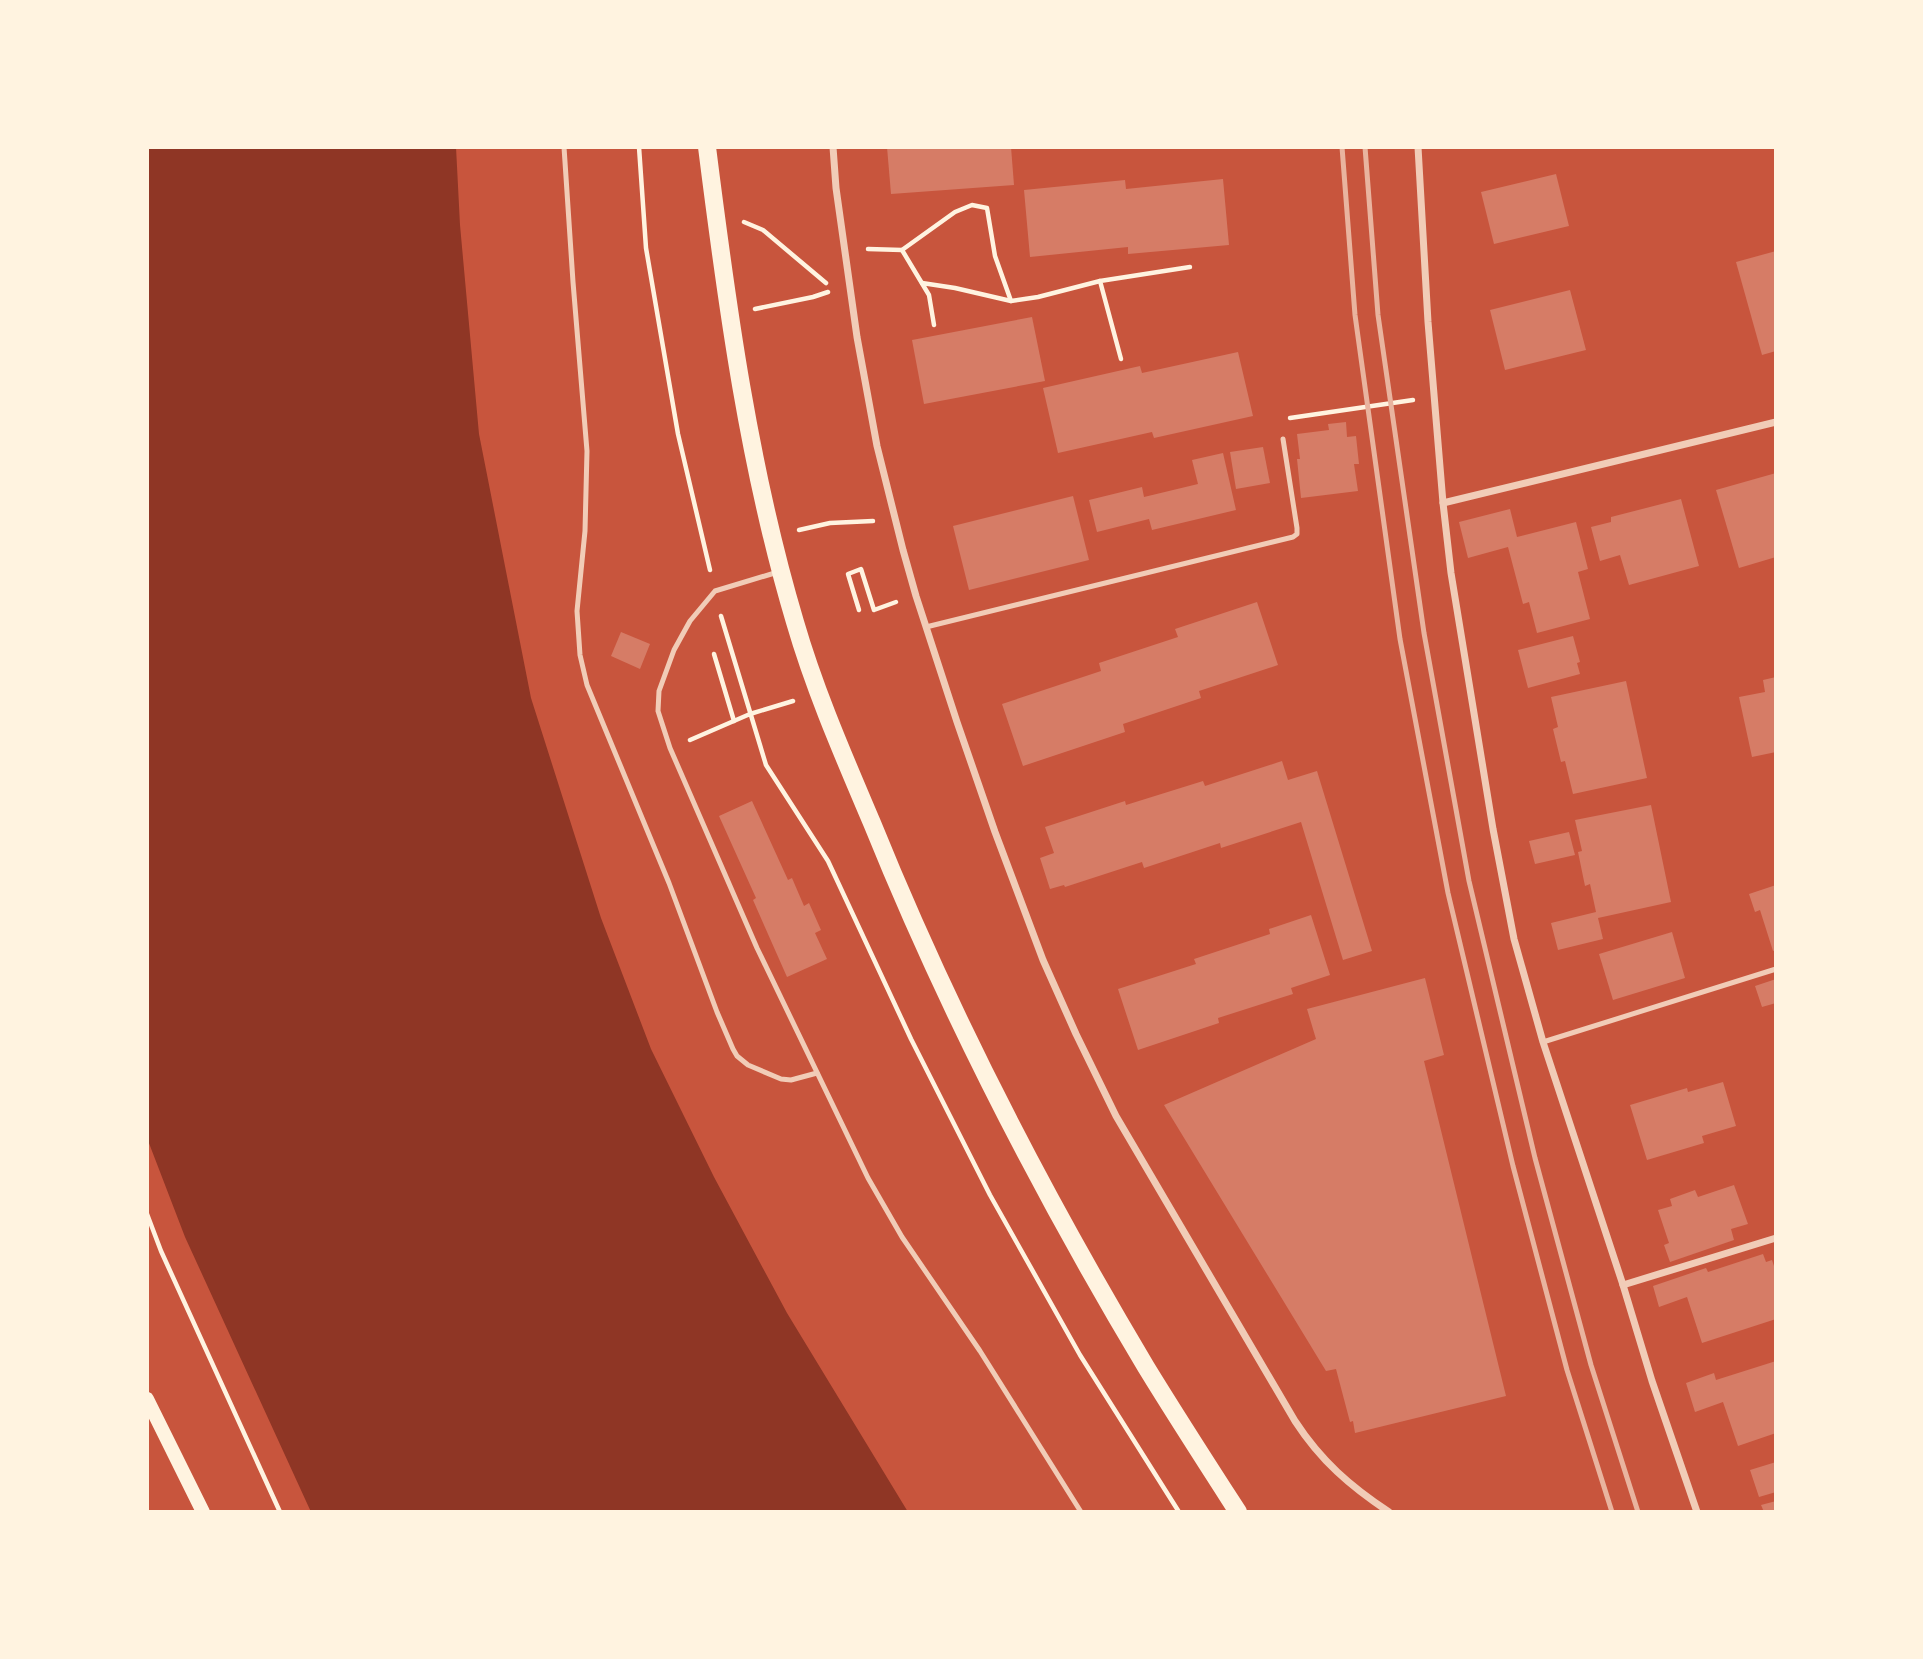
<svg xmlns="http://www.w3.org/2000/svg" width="1923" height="1659" font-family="'Open Sans',sans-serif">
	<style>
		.water { fill: #8f3625 }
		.building { fill: #d67c66 }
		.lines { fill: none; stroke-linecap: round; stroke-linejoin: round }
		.path { stroke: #fff3e0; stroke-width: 4.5 }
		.service { stroke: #f1ccb7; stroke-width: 5 }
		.minor { stroke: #f1ccb7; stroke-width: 7 }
		.secondary { stroke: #fff3e0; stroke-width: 14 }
		.primary { stroke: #fff3e0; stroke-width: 18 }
		.rail { stroke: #e9b49f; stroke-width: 5 }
	</style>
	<rect width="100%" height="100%" fill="#c8553d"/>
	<!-- water -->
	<polygon class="water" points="147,147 456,147 460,225 479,434 531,698 601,918 651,1049 714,1177 787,1313 908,1512 311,1512 185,1237 147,1138"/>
	<!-- building -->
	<g class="building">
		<polygon points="887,147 1011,147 1014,185 891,194"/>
		<polygon points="1556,174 1569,226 1494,244 1481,192"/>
		<polygon points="1223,179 1229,245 1128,254 1128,247 1030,257 1024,190 1125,180 1126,189"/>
		<polygon points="1776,251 1776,351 1762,355 1736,262"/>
		<polygon points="1570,290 1586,350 1505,370 1490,310"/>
		<polygon points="1032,317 1045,381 924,404 912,340"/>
		<polygon points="1238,352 1253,416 1154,438 1152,432 1058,453 1043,388 1140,366 1142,373"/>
		<polygon points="1346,422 1347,437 1356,436 1359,464 1354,464 1358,491 1301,498 1297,459 1300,459 1297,434 1329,430 1328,424"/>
		<polygon points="1263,447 1270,483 1236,489 1230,452"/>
		<polygon points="1223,453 1236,510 1152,530 1149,519 1097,532 1089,500 1142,487 1144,497 1198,484 1192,460"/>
		<polygon points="1776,473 1776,557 1739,568 1716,490"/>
		<polygon points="1073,496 1089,560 969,590 953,526"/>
		<polygon points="1681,499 1699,566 1629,585 1620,555 1600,561 1591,527 1611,522 1611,517"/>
		<polygon points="1510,509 1517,537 1576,522 1588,569 1578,572 1590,619 1537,633 1529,602 1523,604 1508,547 1468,558 1459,522"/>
		<polygon points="1257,602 1278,665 1199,691 1201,698 1123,724 1125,732 1023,766 1002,704 1101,671 1099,663 1178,637 1175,629"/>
		<polygon points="621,632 650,644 640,669 611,656"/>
		<polygon points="1573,636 1580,662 1577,663 1580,674 1528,688 1518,650"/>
		<polygon points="1776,677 1776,752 1752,757 1739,697 1765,692 1763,680"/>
		<polygon points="1626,681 1647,778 1573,794 1565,761 1561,762 1553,729 1558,727 1551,697"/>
		<polygon points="1282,761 1288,780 1317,771 1372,951 1343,960 1301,822 1221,848 1220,843 1144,868 1142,862 1065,887 1064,885 1050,889 1040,858 1054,853 1045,827 1125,801 1126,805 1203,781 1205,786"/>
		<polygon points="752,801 788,880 792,878 804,906 809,903 821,930 815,933 827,959 787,977 753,900 756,898 719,816"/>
		<polygon points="1651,805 1671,902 1598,918 1603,939 1558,950 1551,923 1596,912 1590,884 1585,886 1578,852 1582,851 1575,820"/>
		<polygon points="1569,832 1575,855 1535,864 1529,841"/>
		<polygon points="1776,885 1776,950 1773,951 1760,910 1755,912 1749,894"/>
		<polygon points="1311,915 1330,975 1291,988 1293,994 1218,1018 1219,1023 1138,1050 1118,989 1196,964 1194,959 1270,934 1269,929"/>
		<polygon points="1672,932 1685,978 1613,1000 1599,954"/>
		<polygon points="1425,978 1444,1055 1424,1061 1506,1396 1355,1433 1353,1421 1350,1422 1336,1369 1326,1371 1164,1105 1316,1039 1307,1009"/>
		<polygon points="1776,979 1776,1003 1762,1007 1755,986"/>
		<polygon points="1723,1082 1736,1126 1702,1136 1704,1143 1647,1160 1630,1105 1687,1088 1688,1092"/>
		<polygon points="1734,1185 1748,1224 1731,1229 1734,1240 1670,1262 1664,1245 1669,1243 1658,1210 1672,1206 1670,1199 1695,1190 1698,1197"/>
		<polygon points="1763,1254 1766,1262 1772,1260 1776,1272 1776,1319 1702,1343 1687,1297 1659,1307 1653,1286 1706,1268 1708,1272"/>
		<polygon points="1776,1361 1776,1433 1738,1446 1723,1402 1695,1412 1686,1383 1714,1373 1716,1380"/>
		<polygon points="1776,1462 1776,1492 1759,1497 1750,1470"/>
		<polygon points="1776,1501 1776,1512 1764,1512 1761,1505"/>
	</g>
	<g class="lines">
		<!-- path -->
		<g class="path">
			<polyline points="639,147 646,248 678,434 710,570"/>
			<polyline points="744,222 763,230 826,283"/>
			<polyline points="868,249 902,250"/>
			<polyline points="922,283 955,288 1011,301"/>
			<polyline points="755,309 813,297 828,292"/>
			<polyline points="934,325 929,295 902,250 955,212 972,205 987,208 995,256 1011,301 1038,297 1100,281"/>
			<polyline points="1121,359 1100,281 1190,267"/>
			<polyline points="1290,418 1413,400"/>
			<polyline points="799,530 830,523 873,521"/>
			<polyline points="859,610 848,574 861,569 874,610 896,602"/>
			<polyline points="721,616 766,765 828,861 911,1039 990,1195 1080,1355 1179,1512"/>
			<polyline points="714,654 734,721"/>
			<polyline points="690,740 750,714 793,701"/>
			<polyline points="147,1214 161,1251 280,1512"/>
		</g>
		<!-- service -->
		<g class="service">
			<polyline points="564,147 573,282 587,451 585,531 577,611 580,655 587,685 669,883 717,1012 733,1049 737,1056 748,1065 781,1079 791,1080 817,1073"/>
			<polyline points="778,572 715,591 690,621 674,650 659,691 658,711 670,748 757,948 868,1178 902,1237 980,1351 1081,1512"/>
			<polyline points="926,627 1293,537 1297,534 1297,528 1283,439"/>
			<polyline points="1543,1042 1776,969"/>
		</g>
		<!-- minor -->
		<g class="minor">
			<path d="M833 147 836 188 857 337 877 446 903 550 916 596 957 722 995 832 1043 960 1076 1034 1116 1116 1295 1421C1321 1461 1350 1486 1389 1512"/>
			<polyline points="1418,147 1428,322 1443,503 1451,573 1493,829 1514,939 1543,1042 1623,1285 1652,1381 1697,1512"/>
			<polyline points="1443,503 1776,422"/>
			<polyline points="1623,1285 1776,1238"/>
		</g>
		<!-- secondary -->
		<polyline class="secondary" points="147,1399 203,1512"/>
		<!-- primary -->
		<path class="primary" d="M707 147C727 306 749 468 795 622 815 691 844 757 872 823 948 1011 1042 1193 1146 1367 1176 1416 1207 1464 1238 1512"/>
		<!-- rail -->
		<g class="rail">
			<polyline points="1342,147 1355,315 1400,639 1448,893 1513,1166 1567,1370 1612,1512"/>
			<polyline points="1365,147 1378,315 1424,633 1469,881 1535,1158 1591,1365 1638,1512"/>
		</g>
	</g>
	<!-- border -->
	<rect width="1923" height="1659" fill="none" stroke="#fff3e0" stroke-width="298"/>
</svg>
